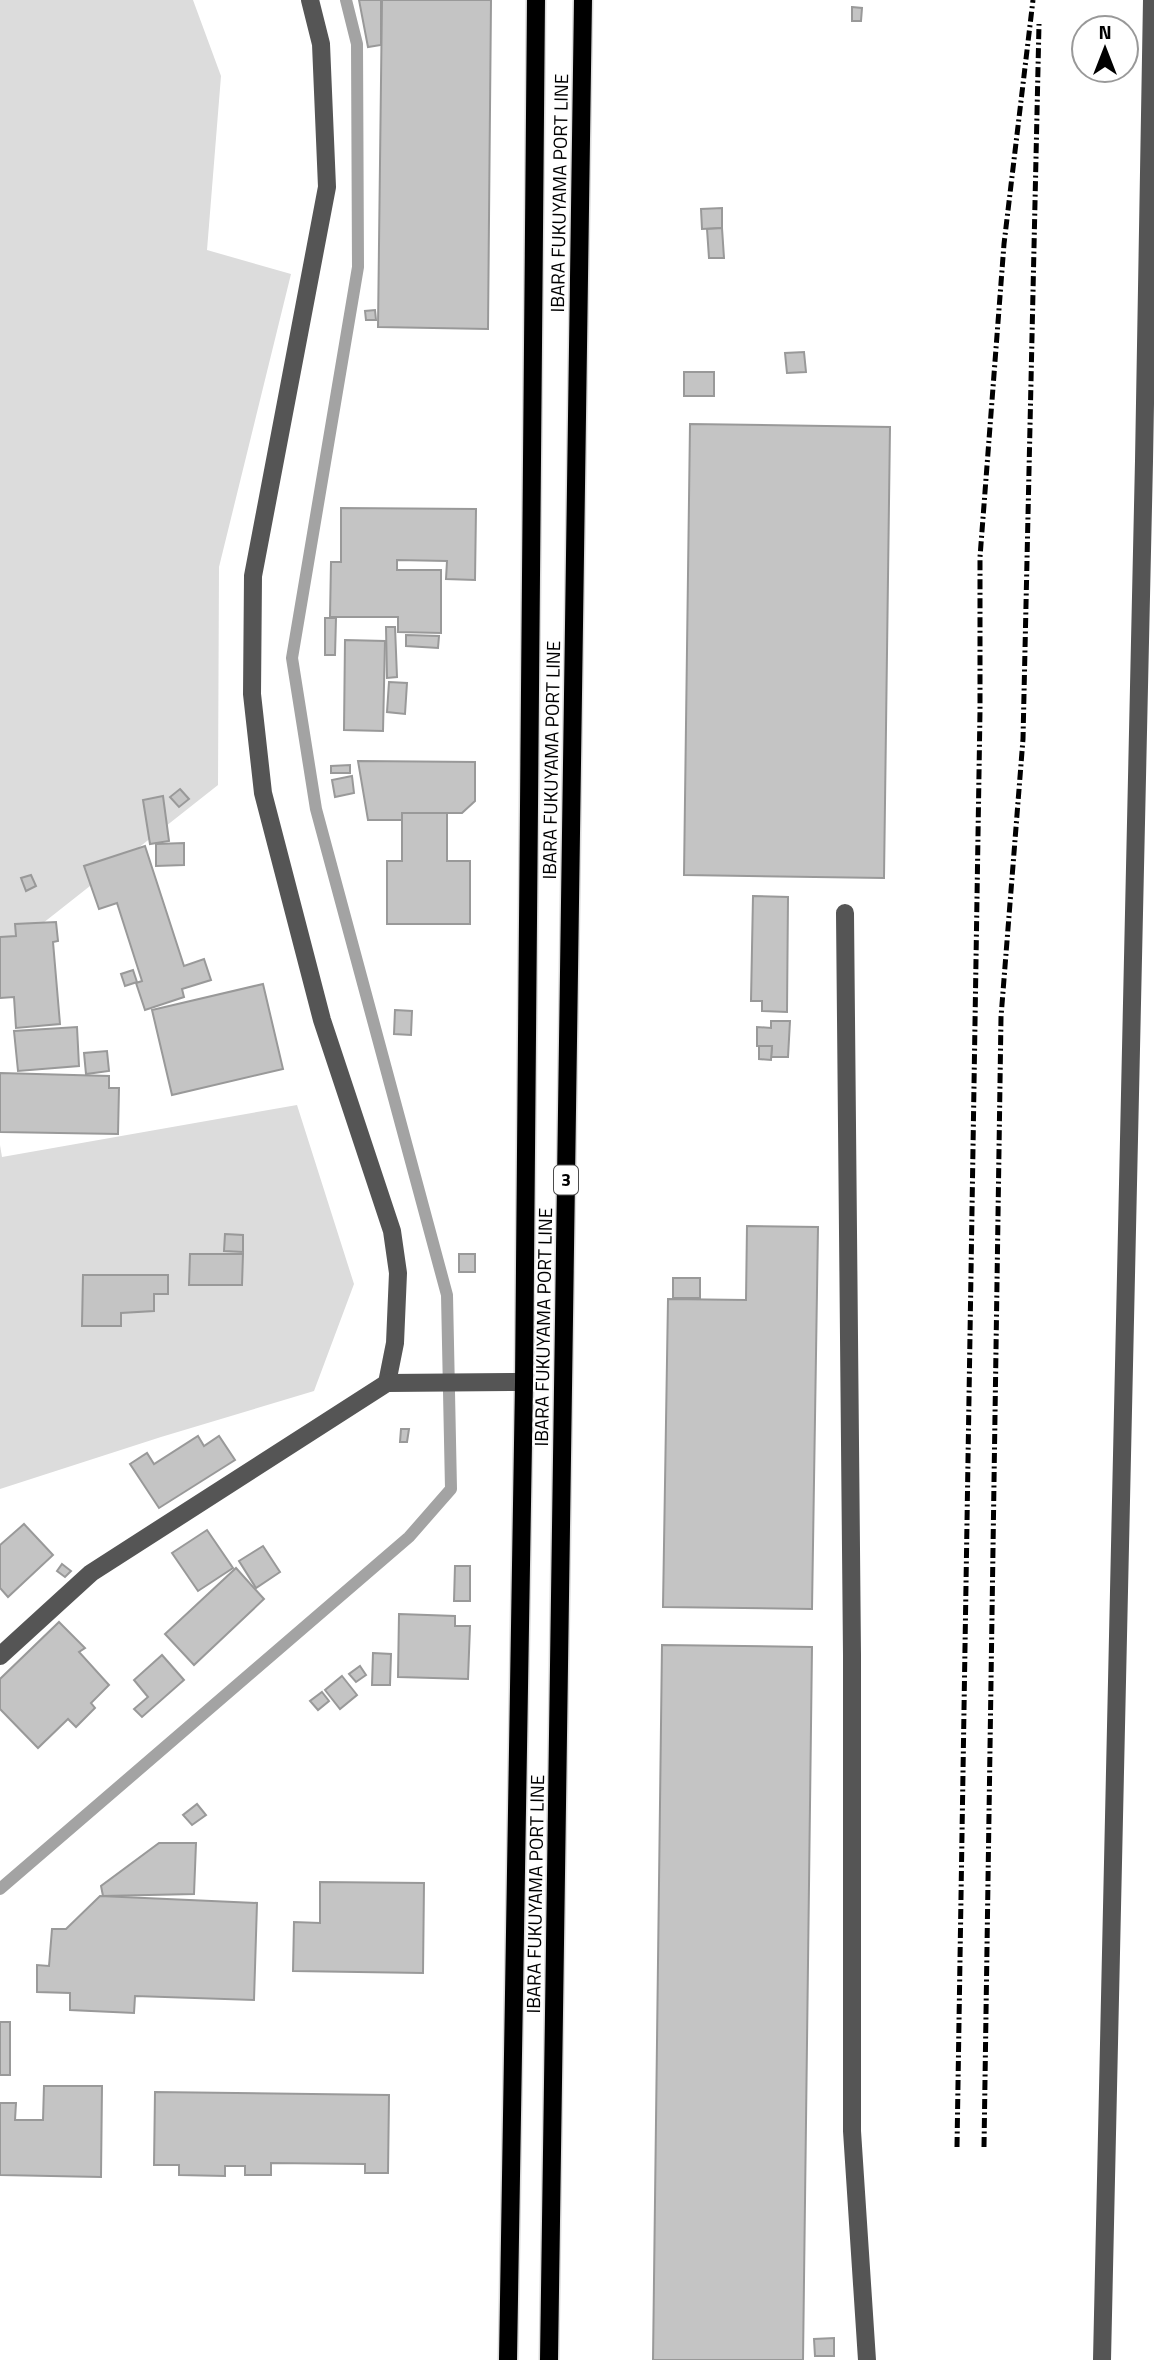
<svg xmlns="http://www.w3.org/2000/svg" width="1154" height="2360" font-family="'Titillium Web',sans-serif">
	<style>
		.green { fill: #dcdcdc }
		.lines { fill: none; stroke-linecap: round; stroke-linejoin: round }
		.stream { stroke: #a3a3a3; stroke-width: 12 }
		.building { fill: #c4c4c4; stroke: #999; stroke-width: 2 }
		.major-casing { stroke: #dbdbdb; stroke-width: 21 }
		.minor { stroke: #555; stroke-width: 18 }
		.major { stroke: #000; stroke-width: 18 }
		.rail { stroke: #000; stroke-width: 5; stroke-dasharray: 10 3.5 2 3.5; stroke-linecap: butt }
		.labels { text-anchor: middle; stroke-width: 5; stroke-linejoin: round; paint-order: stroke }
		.shield { fill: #fff; stroke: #4c4c4c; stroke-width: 2 }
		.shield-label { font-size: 18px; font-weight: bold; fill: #000 }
		.street-label { font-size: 19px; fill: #000; stroke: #fff }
	</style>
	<rect width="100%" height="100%" fill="#fff"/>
	<!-- green -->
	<g class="green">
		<polygon points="0,0 193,0 221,76 207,250 291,274 219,567 218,785 0,957"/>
		<polygon points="297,1105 354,1284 314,1391 161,1437 0,1489 0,1145 2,1157"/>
	</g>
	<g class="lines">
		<!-- stream -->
		<polyline class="stream" points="0,1889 409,1537 451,1489 447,1295 316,809 292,658 358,267 357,44 346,0"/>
	</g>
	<!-- building -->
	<g class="building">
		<polygon points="359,0 381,0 381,45 368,47"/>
		<polygon points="382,0 491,0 488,329 378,327"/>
		<polygon points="852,7 862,8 861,21 852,21"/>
		<polygon points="722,208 722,228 702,229 701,209"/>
		<polygon points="722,228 724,258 709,258 707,229"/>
		<polygon points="375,310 376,320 366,320 365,311"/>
		<polygon points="804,352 806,372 787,373 785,353"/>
		<rect x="684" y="372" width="30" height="24"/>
		<polygon points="690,424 890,427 884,878 684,875"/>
		<polygon points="341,508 476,509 475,580 446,579 447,561 397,560 397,570 441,570 441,633 398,632 398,617 330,617 331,562 341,562"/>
		<polygon points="325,618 336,618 335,655 325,655"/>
		<polygon points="386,627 395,627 397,677 387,678"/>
		<polygon points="406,635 439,636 438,648 406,646"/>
		<polygon points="345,640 385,641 383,731 344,730"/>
		<polygon points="389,682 407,683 405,714 387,712"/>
		<polygon points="358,761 475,762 475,801 462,813 402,813 402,820 368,820"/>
		<polygon points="350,765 350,773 331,773 331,766"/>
		<polygon points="352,776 354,793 335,797 332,780"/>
		<polygon points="180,789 189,799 179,807 170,797"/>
		<polygon points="163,796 169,841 150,844 143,800"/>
		<polygon points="402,813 447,813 447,861 470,861 470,924 387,924 387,861 402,861"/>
		<polygon points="184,843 184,865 156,866 156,844"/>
		<polygon points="145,846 184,966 204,959 211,980 182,989 184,997 145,1010 136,983 142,981 117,903 99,909 84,866"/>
		<polygon points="31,875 36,886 26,891 21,878"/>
		<polygon points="753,896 788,897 787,1012 762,1011 762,1001 751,1001"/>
		<polygon points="56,922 58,941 53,942 60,1024 16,1028 14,997 0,998 0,937 16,936 15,924"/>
		<polygon points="133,970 137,982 125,986 121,974"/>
		<polygon points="263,984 283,1069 172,1095 152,1010"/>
		<polygon points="395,1010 412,1011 411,1035 394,1034"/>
		<polygon points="771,1021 790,1021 788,1057 771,1057 772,1046 757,1046 757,1027 771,1028"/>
		<polygon points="77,1027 79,1066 18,1071 14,1031"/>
		<polygon points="759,1046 772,1046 771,1060 759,1059"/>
		<polygon points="107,1051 109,1071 86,1074 84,1053"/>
		<polygon points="0,1073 109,1076 109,1088 119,1088 118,1134 0,1132"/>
		<polygon points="747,1226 818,1227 812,1609 663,1607 668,1299 746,1300"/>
		<polygon points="225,1234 243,1235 243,1252 224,1251"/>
		<polygon points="190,1254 243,1254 242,1285 189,1285"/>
		<rect x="459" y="1254" width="16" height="18"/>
		<polygon points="83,1275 168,1275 168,1294 154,1294 154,1311 121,1313 121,1326 82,1326"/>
		<rect x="673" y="1278" width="27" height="20"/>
		<polygon points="401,1429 409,1429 407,1442 400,1442"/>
		<polygon points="198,1436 204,1446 219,1436 235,1460 159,1508 130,1464 147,1453 154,1464"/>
		<polygon points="24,1524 53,1555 8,1597 0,1588 0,1545"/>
		<polygon points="207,1530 233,1568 198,1591 172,1553"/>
		<polygon points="263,1546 280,1572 256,1588 239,1561"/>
		<polygon points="62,1564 71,1571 65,1577 57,1571"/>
		<polygon points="455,1566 470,1566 470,1601 454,1601"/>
		<polygon points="236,1568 264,1599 194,1665 165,1634"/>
		<polygon points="399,1614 455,1616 455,1626 470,1626 468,1679 398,1677"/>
		<polygon points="59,1622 85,1648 79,1652 109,1685 91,1703 95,1708 76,1727 68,1719 38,1748 0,1709 0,1679"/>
		<polygon points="662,1645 812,1647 803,2360 653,2360"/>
		<polygon points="373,1653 391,1654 390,1685 372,1685"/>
		<polygon points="162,1655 184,1680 142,1717 134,1709 148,1697 134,1680"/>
		<polygon points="360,1666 366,1675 356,1682 349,1674"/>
		<polygon points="342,1676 357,1695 340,1709 325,1690"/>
		<polygon points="322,1692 329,1701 318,1710 310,1701"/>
		<polygon points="197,1804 206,1815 192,1825 183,1815"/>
		<polygon points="159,1843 196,1843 194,1894 103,1896 101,1886"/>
		<polygon points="320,1882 424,1883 423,1973 293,1971 294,1922 320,1923"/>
		<polygon points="100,1896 257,1903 254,2000 135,1996 134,2013 70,2010 70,1993 37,1992 37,1965 49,1966 52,1929 66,1929"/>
		<rect x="0" y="2022" width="10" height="53"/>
		<polygon points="44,2086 102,2086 101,2177 0,2175 0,2103 16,2103 15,2120 43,2120"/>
		<polygon points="155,2092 389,2095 388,2173 365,2173 365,2164 271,2163 271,2175 245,2175 245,2166 225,2166 225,2176 179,2175 179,2165 154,2165"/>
		<polygon points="834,2338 834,2356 815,2356 814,2339"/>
	</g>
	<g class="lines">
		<!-- major casing -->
		<g class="major-casing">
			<g id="major">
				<polyline points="508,2360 524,1382 536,0"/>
				<polyline points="549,2360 583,0"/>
			</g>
		</g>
		<!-- minor -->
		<g class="minor">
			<polyline points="310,0 321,44 327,187 253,576 252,694 263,793 322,1020 392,1231 398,1273 395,1343 387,1383"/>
			<polyline points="845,913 852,1655 852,2131 867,2360"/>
			<polyline points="0,1656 91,1573 387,1383 524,1382"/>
			<polyline points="1102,2360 1144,461 1152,0"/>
		</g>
		<!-- major -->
		<use href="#major" class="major"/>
		<!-- rail -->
		<g class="rail">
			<polyline points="957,2147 980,711 980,557 1004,244 1033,0"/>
			<polyline points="984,2147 1001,1017 1023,739 1039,24"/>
		</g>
	</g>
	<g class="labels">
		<!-- shield labels -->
		<rect class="shield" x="554" y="1165.5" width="24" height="29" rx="5"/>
		<g class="shield-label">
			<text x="566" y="1186">3</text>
		</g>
		<!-- street labels -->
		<g class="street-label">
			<text transform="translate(559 193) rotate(-89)" y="7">IBARA FUKUYAMA PORT LINE</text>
			<text transform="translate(551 760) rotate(-89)" y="7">IBARA FUKUYAMA PORT LINE</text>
			<text transform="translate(543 1327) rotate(-89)" y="7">IBARA FUKUYAMA PORT LINE</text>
			<text transform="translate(535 1894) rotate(-89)" y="7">IBARA FUKUYAMA PORT LINE</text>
		</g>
	</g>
	<!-- north arrow -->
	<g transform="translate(1105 49)"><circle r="33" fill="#ffffff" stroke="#999999" stroke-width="2"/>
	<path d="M0-5L12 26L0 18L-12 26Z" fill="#000000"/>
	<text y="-10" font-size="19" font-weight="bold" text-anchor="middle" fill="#000000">N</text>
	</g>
</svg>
